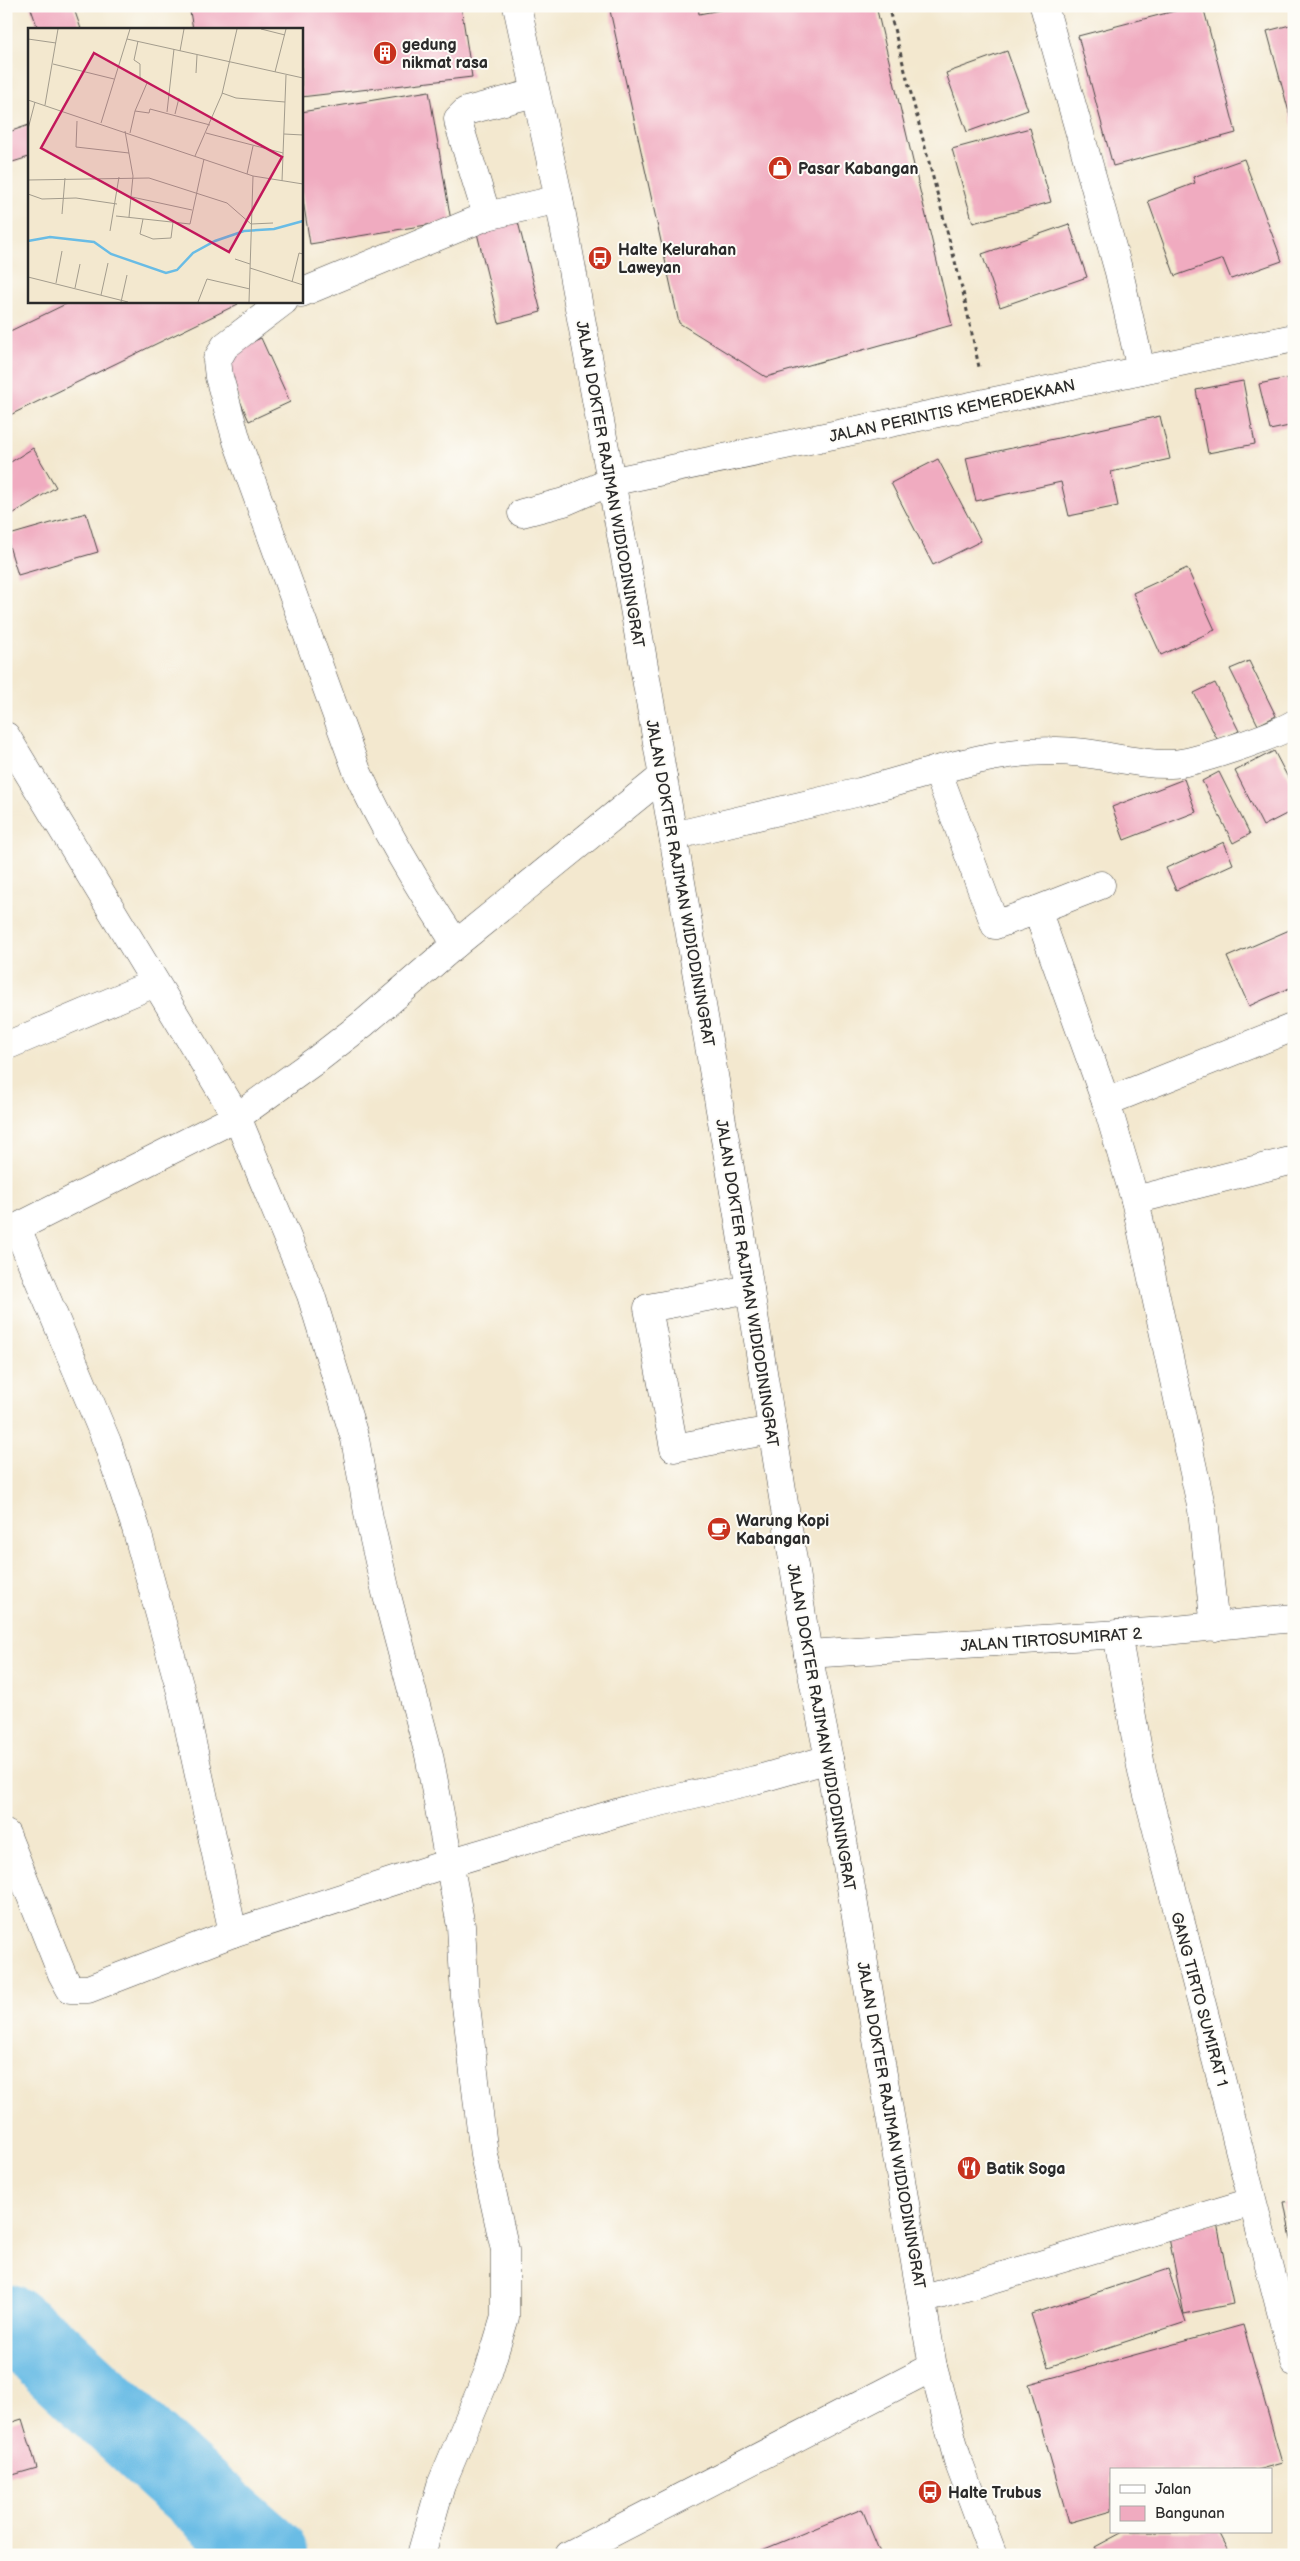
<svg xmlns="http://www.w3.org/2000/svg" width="1300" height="2561" font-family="'Balsamiq Sans',sans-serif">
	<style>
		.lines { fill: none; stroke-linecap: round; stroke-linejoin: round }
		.river { stroke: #69bce5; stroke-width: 79 }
		.building { fill: #f0abc0 }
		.minor-casing { stroke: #494744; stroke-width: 29 }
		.major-casing { stroke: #494744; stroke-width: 29 }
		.path { stroke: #494744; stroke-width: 3; stroke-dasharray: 4 4; stroke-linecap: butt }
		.minor { stroke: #fff; stroke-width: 28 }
		.major { stroke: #fff; stroke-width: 28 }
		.labels { text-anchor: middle; stroke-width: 4; stroke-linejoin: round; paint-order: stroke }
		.poi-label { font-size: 16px; font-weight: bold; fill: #2b2b2b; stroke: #fdfcf7; text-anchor: start }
		.street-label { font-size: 16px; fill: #2b2b2b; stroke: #fdfcf7 }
		.inset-river { fill: none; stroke: #69bce5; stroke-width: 2.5 }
		.inset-road { fill: none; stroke: #a39c8d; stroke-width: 1 }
		.view { fill: #c2185b; fill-opacity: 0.15; stroke: #c2185b; stroke-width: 2.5 }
		.inset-edge { fill: none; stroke: #2b2b2b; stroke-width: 2.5 }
	</style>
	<rect width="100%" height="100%" fill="#fdfcf7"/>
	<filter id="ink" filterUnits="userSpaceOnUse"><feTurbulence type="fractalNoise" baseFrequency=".02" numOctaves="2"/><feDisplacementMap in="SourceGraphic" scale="10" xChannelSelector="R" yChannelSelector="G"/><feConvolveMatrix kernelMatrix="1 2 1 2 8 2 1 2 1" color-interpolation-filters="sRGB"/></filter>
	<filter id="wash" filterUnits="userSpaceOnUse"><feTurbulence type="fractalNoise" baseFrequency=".0096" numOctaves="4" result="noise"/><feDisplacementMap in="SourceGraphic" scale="20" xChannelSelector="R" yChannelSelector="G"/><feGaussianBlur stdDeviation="1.12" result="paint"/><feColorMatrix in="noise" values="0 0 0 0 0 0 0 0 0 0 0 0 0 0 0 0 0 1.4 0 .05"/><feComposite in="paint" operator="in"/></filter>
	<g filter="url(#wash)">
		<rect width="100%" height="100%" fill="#f3e8cf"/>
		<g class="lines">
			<!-- river -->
			<polyline class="river" points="6,2323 42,2349 173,2471 269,2555"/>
		</g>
		<g id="blocks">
			<!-- building -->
			<g class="building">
				<polygon points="30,6 73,6 81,29 38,29"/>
				<polygon points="189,6 461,6 472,77 301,97 301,29 193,29"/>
				<polygon points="609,6 698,6 699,14 741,6 876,6 952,325 766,377 679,323"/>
				<polygon points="1194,6 1203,6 1236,133 1113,166 1078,36"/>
				<polygon points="1294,24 1294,127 1293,127 1267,31"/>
				<polygon points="1007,51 1028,110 967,132 946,73"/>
				<polygon points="429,91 451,221 310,244 301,188 301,112"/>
				<polygon points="29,125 29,157 6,164 6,133"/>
				<polygon points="1030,128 1051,202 973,223 952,149"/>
				<polygon points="1244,159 1282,261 1231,279 1223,259 1175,276 1148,201 1195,183 1193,177"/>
				<polygon points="518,222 541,312 499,323 477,233"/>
				<polygon points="1069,224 1087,277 1000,307 982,254"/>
				<polygon points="72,301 236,301 238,304 6,417 6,333"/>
				<polygon points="261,338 290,402 249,421 220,356"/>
				<polygon points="1287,378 1294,406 1294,425 1270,430 1259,384"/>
				<polygon points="1243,381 1255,444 1208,453 1196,390"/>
				<polygon points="1160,416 1170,459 1111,472 1118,506 1069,516 1061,482 976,501 966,458"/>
				<polygon points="33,448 56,487 6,518 6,465"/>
				<polygon points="938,459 981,541 933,565 891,483"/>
				<polygon points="86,513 98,552 18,575 6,536"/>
				<polygon points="1187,568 1215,630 1161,655 1133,593"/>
				<polygon points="1249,661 1276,716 1258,725 1230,669"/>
				<polygon points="1215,683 1239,731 1218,741 1194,693"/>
				<polygon points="1274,751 1294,789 1294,810 1263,826 1235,771"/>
				<polygon points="1219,772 1250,834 1233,843 1202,781"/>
				<polygon points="1184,779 1196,812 1124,840 1112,807"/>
				<polygon points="1224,842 1233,864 1176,890 1166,868"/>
				<polygon points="1294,928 1294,986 1249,1006 1227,957"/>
				<polygon points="1294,2201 1294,2249 1293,2249 1284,2202"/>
				<polygon points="1217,2223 1233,2304 1184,2314 1168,2233"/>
				<polygon points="1168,2269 1186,2322 1048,2367 1031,2314"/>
				<polygon points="1243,2325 1282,2463 1257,2470 1111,2470 1111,2511 1069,2523 1029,2384"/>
				<polygon points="22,2419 37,2468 6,2477 6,2424"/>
				<polygon points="862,2509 881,2555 750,2555"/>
				<polygon points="1123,2532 1219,2532 1231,2555 1099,2555 1095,2547"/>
			</g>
		</g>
	</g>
	<g filter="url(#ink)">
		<use href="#blocks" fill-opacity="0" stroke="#494744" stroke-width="1"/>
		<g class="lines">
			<!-- minor casing -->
			<g class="minor-casing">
				<g id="minor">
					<polyline points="1044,6 1119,272 1141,370"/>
					<polyline points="535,93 466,111 458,119 459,125 487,216 559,199"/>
					<polyline points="301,293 487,216"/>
					<path d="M284 301 225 346 217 360 219 377 237 441 357 771C385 832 419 888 456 944"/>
					<polyline points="522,513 564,502 610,482 1294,338"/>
					<polyline points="6,736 237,1117 311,1295 355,1439 369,1518 386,1592 429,1755 461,1926 465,1997 484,2155 505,2250 505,2317 488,2373 441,2485 421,2555"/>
					<path d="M937 770C978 759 1011 751 1053 751 1093 750 1131 765 1171 764 1193 764 1273 736 1294 724"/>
					<polyline points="673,836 860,792 937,770 995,925 1037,910 1106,1102 1135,1200 1202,1510 1215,1627"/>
					<polyline points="1037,910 1101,885"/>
					<polyline points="6,1046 155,983"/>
					<polyline points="1106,1102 1294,1027"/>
					<polyline points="1135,1200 1294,1160"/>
					<polyline points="17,1228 107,1442 136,1528 181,1692 233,1933"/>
					<polyline points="6,1233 237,1117 319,1058 364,1023 456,944 663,776"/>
					<polyline points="750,1289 648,1308 674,1448 772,1430"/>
					<polyline points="1117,1634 1142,1772 1294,2362"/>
					<polyline points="808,1654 1166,1631 1294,1618"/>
					<polyline points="6,1834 62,1974 70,1989 88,1989 233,1933 449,1863 630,1809 755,1780 829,1759"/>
					<polyline points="922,2300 1252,2202"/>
					<polyline points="569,2555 933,2367"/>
				</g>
			</g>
			<!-- major casing -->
			<g class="major-casing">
				<polyline id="major" points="517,6 559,199 628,573 738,1215 808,1654 829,1759 933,2367 958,2461 993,2555"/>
			</g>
			<!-- path -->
			<polyline class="path" points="888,6 963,292 979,367"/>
			<!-- minor -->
			<use href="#minor" class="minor"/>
			<!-- major -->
			<use href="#major" class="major"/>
		</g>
	</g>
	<!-- icons -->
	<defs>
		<g id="building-disc" transform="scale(1.25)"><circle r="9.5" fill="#c8321e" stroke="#fdfcf7"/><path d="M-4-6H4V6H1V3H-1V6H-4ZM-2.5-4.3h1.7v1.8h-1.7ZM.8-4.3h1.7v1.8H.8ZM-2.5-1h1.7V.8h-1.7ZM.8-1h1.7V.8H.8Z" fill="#fff"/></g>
		<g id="shop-disc" transform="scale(1.25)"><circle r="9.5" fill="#c8321e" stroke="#fdfcf7"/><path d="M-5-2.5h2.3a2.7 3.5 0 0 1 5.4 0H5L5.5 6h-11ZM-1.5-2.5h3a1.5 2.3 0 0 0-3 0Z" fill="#fff"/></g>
		<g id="bus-disc" transform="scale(1.25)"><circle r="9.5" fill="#c8321e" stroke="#fdfcf7"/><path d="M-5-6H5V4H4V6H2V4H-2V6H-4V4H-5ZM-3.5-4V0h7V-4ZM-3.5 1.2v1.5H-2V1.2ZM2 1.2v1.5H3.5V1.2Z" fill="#fff"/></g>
		<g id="cafe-disc" transform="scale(1.25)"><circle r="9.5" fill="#c8321e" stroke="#fdfcf7"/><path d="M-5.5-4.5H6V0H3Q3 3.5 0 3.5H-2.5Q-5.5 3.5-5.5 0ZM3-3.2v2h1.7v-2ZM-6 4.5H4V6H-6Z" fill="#fff"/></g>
		<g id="restaurant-disc" transform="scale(1.25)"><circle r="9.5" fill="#c8321e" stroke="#fdfcf7"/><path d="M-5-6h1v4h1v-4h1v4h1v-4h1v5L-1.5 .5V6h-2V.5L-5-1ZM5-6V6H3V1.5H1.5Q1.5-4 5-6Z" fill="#fff"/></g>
	</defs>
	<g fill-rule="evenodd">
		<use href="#building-disc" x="385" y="53"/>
		<use href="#shop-disc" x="780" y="168"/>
		<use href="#bus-disc" x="600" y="258"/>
		<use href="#cafe-disc" x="719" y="1529"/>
		<use href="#restaurant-disc" x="969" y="2168"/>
		<use href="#bus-disc" x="930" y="2492"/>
	</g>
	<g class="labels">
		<!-- poi labels -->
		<g class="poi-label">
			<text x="402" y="50">gedung<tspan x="402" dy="18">nikmat rasa</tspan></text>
			<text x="798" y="174">Pasar Kabangan</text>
			<text x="618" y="255">Halte Kelurahan<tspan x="618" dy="18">Laweyan</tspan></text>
			<text x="736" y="1526">Warung Kopi<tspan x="736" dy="18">Kabangan</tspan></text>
			<text x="986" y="2174">Batik Soga</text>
			<text x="948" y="2498">Halte Trubus</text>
		</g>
		<!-- street labels -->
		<g class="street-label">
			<text transform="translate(952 410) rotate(-12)" y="6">JALAN PERINTIS KEMERDEKAAN</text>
			<text transform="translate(611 484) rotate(80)" y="6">JALAN DOKTER RAJIMAN WIDIODININGRAT</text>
			<text transform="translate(681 883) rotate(80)" y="6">JALAN DOKTER RAJIMAN WIDIODININGRAT</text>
			<text transform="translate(748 1283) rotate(81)" y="6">JALAN DOKTER RAJIMAN WIDIODININGRAT</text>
			<text transform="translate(1051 1639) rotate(-4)" y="6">JALAN TIRTOSUMIRAT 2</text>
			<text transform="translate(822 1727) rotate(80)" y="6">JALAN DOKTER RAJIMAN WIDIODININGRAT</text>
			<text transform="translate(1200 1999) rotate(75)" y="6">GANG TIRTO SUMIRAT 1</text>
			<text transform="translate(892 2125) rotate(80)" y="6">JALAN DOKTER RAJIMAN WIDIODININGRAT</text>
		</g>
	</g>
	<!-- overview -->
	<g transform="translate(28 28)">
		<rect width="275" height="275" fill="#f3e8cf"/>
		<path class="inset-river" d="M0 213 22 209 66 214 83 226 138 245 149 242 165 225 187 213 216 203 246 201 275 193"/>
		<path class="inset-road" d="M233 1 257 7M0 11 28 15M99 11 275 50M152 23 156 1M25 36 86 51M247 44 258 1M168 45 169 27M194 65 208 70 257 74M0 72 225 148 275 156M17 77 30 1M107 83 119 55 112 49V36L106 32 110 13M139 84 146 21M147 86 151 70M49 93 48 119 101 125M73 95 102 1M0 101 7 74M97 103 105 148 101 189M102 105 107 83 121 85 122 81 182 97M178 105 255 125M256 106 275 107M167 128 194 66 209 1M219 146 225 118M0 152 121 150 199 175 223 196 245 195M254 153 258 47M0 166 14 171 48 170 89 176M104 169 164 182M34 186 37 150M88 188 162 196 176 131M115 191 112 206 125 211 143 210 145 194M82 203 91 149M207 231 222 236M222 240 275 257M0 249 100 274M264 254 271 225 275 226M28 255 34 223M47 260 52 236M73 267 80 235M93 274 99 247M170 274 179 251 222 261M221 274 225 148"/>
		<path class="view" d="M66 25 254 129 201 224 13 120Z"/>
		<rect width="275" height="275" class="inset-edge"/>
	</g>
	<!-- margin -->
	<rect width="1300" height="2561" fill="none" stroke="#fdfcf7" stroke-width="25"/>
	<!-- legend -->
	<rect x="1110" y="2468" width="162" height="65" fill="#fdfcf7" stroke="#a9a8a5"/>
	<rect x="1120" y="2485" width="25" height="8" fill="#ffffff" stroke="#a9a8a5"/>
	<text x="1155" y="2494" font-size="15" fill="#2b2b2b">Jalan</text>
	<rect x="1120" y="2506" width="25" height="15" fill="#f0abc0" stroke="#a9a8a5"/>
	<text x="1155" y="2518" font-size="15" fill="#2b2b2b">Bangunan</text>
</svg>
